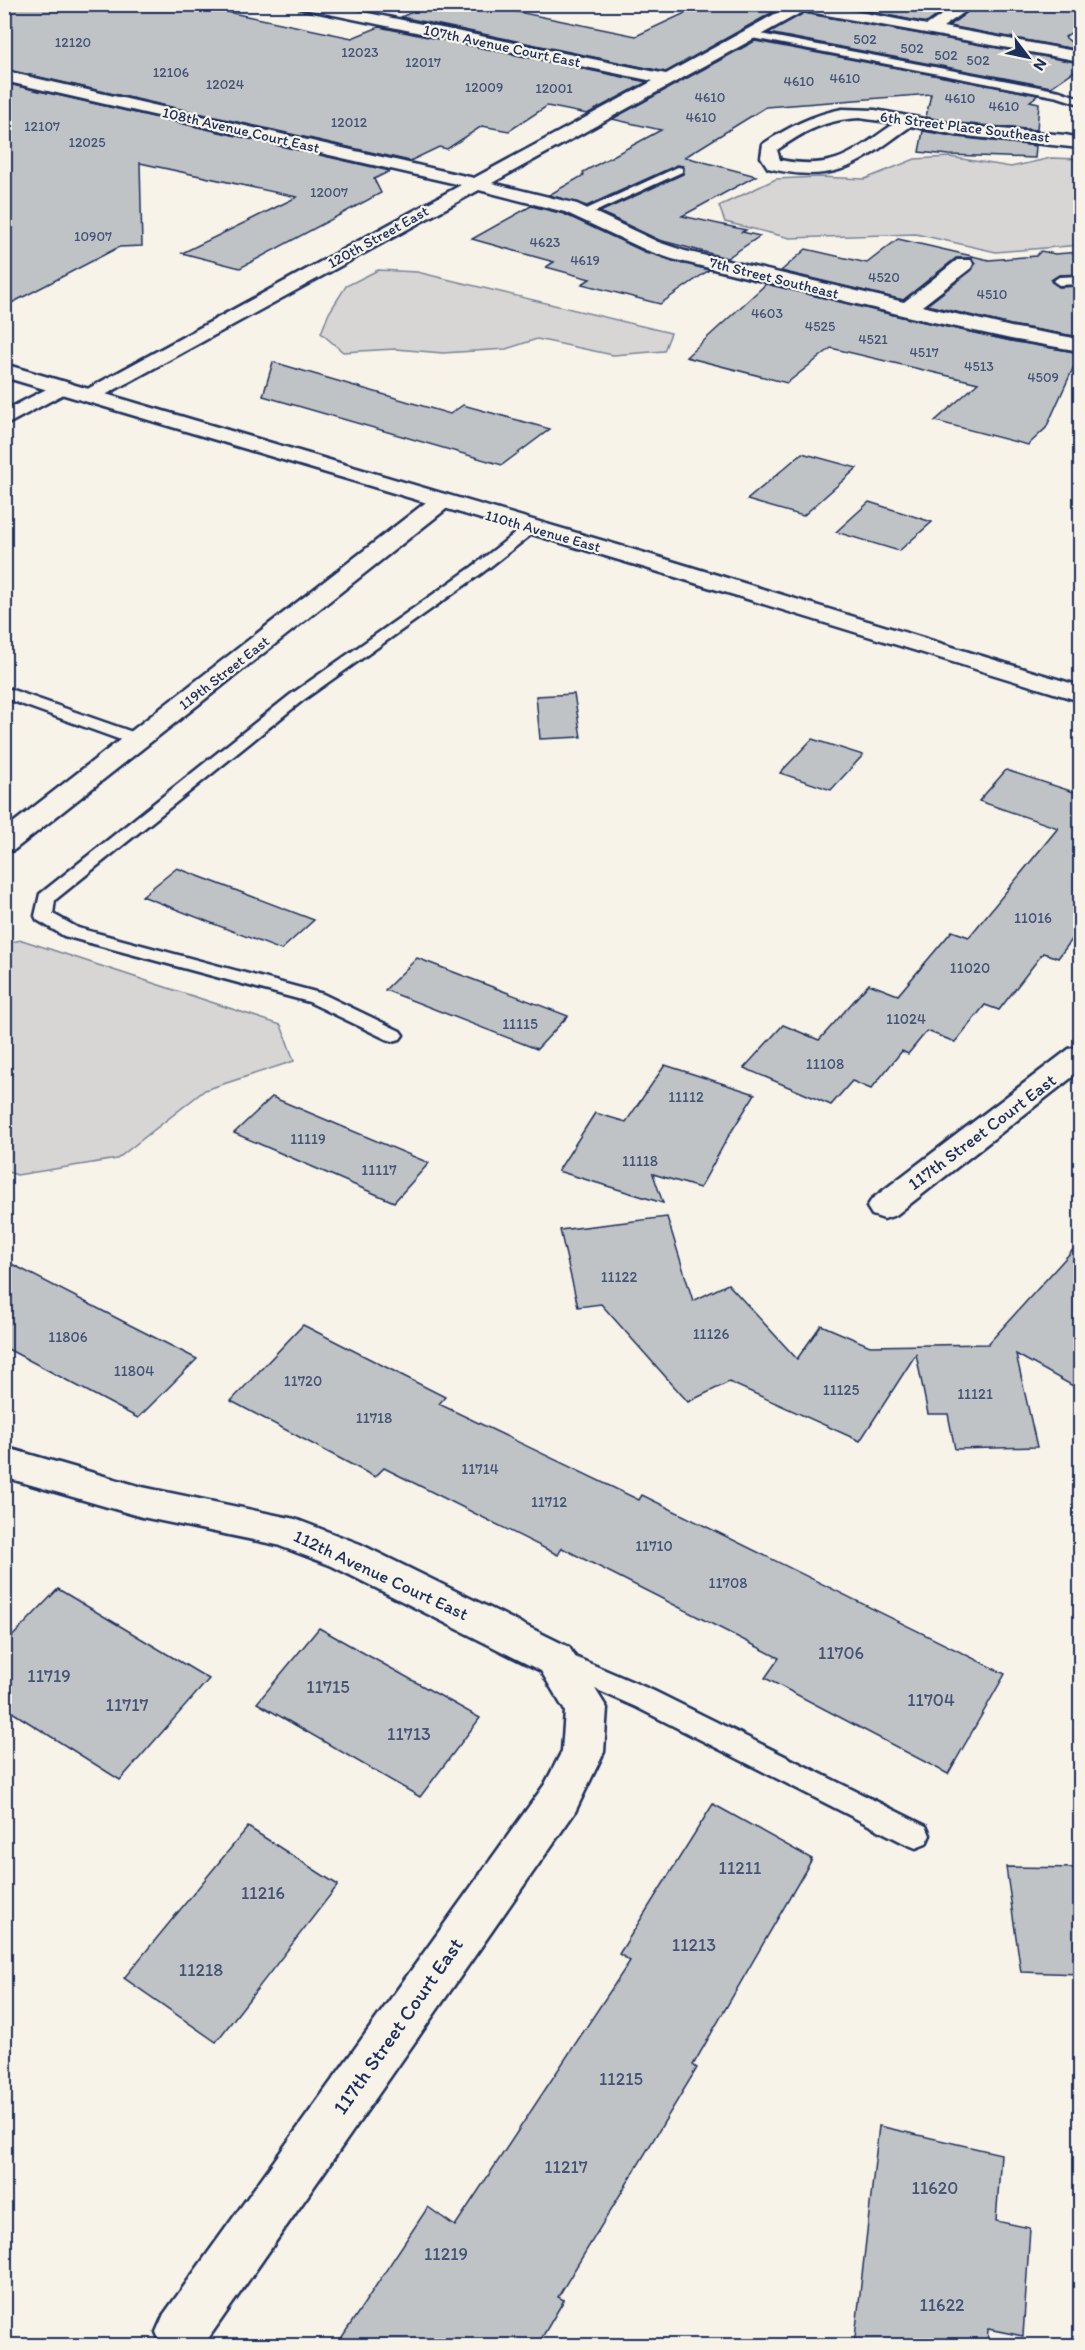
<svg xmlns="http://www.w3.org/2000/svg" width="1085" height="2350" font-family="Itim,sans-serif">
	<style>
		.green { fill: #d7d6d4; stroke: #798299; stroke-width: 1.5 }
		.building { fill: #c0c3c5; stroke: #1b2f5e; stroke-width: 1.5 }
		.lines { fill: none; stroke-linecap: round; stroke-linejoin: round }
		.lane-casing { stroke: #1b2f5e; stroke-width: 5 }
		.street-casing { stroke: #1b2f5e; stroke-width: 5 }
		.secondary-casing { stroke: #1b2f5e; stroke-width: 5 }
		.lane { fill: #f7f3e8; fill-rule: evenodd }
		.street { fill: #f7f3e8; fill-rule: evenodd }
		.secondary { fill: #f7f3e8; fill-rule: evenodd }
		.labels { text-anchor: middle; stroke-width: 4.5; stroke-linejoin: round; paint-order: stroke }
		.far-number-label { font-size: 14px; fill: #445478 }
		.far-street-label { font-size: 15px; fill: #1b2f5e; stroke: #f7f3e8 }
		.number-label { font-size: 15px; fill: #445478 }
		.street-label { font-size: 18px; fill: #1b2f5e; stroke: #f7f3e8 }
		.near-number-label { font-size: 18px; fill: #445478 }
		.near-street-label { font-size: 21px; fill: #1b2f5e; stroke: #f7f3e8 }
	</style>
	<rect width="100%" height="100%" fill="#f7f3e8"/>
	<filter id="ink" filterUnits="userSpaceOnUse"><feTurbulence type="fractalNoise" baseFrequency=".0167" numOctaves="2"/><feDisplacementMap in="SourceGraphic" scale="12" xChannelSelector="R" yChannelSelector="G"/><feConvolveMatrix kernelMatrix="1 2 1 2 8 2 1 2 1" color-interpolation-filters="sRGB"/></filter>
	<g filter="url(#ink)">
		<!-- green -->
		<g class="green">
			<polygon points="950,157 1011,167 1051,158 1080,159 1080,245 996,252 916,234 790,238 725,222 719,206 776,179 818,177 865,179 915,159"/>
			<polygon points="378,270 417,272 671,333 664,351 613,355 537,339 506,349 443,353 395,349 343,352 321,333 329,313 346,286"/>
			<polygon points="22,940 281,1025 294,1061 205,1090 117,1159 17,1175 5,1171 5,943"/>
		</g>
		<!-- building -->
		<g class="building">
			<polygon points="4,4 189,4 352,38 379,27 647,82 587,114 547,106 509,131 482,126 447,149 439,147 410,161 4,69"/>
			<polygon points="431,4 479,4 636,36 700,6 708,8 714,4 787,4 666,72 401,17"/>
			<polygon points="832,4 953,4 927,23"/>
			<polygon points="978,4 1080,4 1080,26 1065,37 1080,50 949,26"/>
			<polygon points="804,13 1080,63 1080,67 1051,87 768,33"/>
			<polygon points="755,41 1038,95 1030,101 1039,103 1037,130 957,123 926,117 931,94 766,107 685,157 756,176 682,216 746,230 742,232 760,236 727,258 659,240 600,212 683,174 683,166 677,165 587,206 549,195 584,175 583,172 661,130 612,119"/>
			<polygon points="4,83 390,171 374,179 381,193 240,268 182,253 297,197 140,163 142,246 119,247 4,307"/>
			<polygon points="923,131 957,137 1036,146 1035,158 949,155 919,152"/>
			<polygon points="531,206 564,214 645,252 709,270 660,304 582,284 590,279 546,267 554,262 472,239"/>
			<polygon points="898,239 989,260 1036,256 1041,251 1055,254 1080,252 1080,274 1059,275 1051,280 1059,287 1080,286 1080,337 1011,325 927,305 972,270 975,263 971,258 956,258 903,300 781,271 806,249 867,263"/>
			<polygon points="766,284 906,318 1011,341 1080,353 1046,428 1028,445 935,421 978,383 831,348 787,383 686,357"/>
			<polygon points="273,362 450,414 463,405 550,429 502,465 263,396"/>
			<polygon points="802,453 857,468 803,516 747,500"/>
			<polygon points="869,502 932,522 899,551 836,532"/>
			<polygon points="574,694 581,737 540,739 536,696"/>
			<polygon points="812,739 863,755 831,790 780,773"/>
			<polygon points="1006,770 1080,794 1080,929 1058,958 1043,953 999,1010 985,1005 955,1042 927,1031 908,1054 902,1051 871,1089 852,1081 831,1105 744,1068 783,1025 819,1040 869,984 898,995 952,931 969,937 1058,828 979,801"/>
			<polygon points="177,868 314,920 281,950 142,896"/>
			<polygon points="417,958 568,1016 537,1049 385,990"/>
			<polygon points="665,1065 755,1094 728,1137 700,1188 653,1174 663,1203 558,1171 595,1113 626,1122"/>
			<polygon points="272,1097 429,1163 394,1202 234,1133"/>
			<polygon points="667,1217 693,1301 728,1284 797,1359 821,1325 870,1346 988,1344 1080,1242 1080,1390 1016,1354 1037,1447 955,1449 948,1414 928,1414 916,1354 860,1441 729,1382 688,1402 601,1304 578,1307 560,1230"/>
			<polygon points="4,1260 130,1325 197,1359 138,1418 4,1347"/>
			<polygon points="303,1325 445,1397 439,1404 639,1500 642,1495 1005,1674 948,1774 765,1678 779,1658 562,1548 558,1555 384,1468 375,1477 231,1401"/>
			<polygon points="58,1589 209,1679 120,1780 4,1707 4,1645"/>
			<polygon points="319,1628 480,1718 420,1797 257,1703"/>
			<polygon points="713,1804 812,1859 693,2065 697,2068 558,2297 564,2300 537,2346 336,2346 428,2207 455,2226 630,1961 619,1954"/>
			<polygon points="248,1827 338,1885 216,2042 124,1978"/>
			<polygon points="1006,1867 1080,1868 1080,1974 1021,1972"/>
			<polygon points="879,2126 1001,2154 996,2221 1030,2228 1023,2336 988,2329 987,2346 854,2346"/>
		</g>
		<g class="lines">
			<!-- lane casing -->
			<g class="lane-casing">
				<g id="lane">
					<polygon points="750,32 1060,91 1080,98 1080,104 1058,97 747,37 747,33"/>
					<polygon points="678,167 682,168 682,172 588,215 584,216 578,213"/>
					<polygon points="1080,276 1080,284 1059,285 1053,281 1059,277"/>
					<polygon points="532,523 537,524 539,527 537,530 482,573 302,701 55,900 53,914 78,928 323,994 400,1031 403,1035 400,1039 393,1041 386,1039 309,1002 64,936 37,920 35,916 40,894 290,695 472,567 527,524"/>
					<polygon points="4,687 144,736 146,740 138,745 132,744 4,698"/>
					<polygon points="561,1651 654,1691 926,1826 930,1835 926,1844 916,1848 906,1844 636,1707 552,1670 548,1662 552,1654"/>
				</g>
			</g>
			<!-- street casing -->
			<g class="street-casing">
				<g id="street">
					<polygon points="293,4 324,4 666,74 793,4 818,4 927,25 958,4 976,4 943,27 1080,52 1080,61 804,11 492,183 577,204 658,242 685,251 904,302 957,260 971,260 973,264 971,268 922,306 1011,327 1080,339 1080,351 1011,339 906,316 672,259 646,250 565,212 479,190 96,400 89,402 82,400 79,396 82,392 461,185 4,81 4,71 474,178 653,81 300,8"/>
					<path d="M842 109 875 110 957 125 1065 135 1080 138V148L957 135 911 126C858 164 837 185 768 168L761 157 763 144C789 127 812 115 842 109ZM859 118 895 123C852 153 835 171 780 160L777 150C805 131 824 120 859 118Z"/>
					<polygon points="62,381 69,383 72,387 69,391 4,426 4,411"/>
					<polygon points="442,494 450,496 453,501 450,506 14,850 4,852 4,830 434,496"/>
					<polygon points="1080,1046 1080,1071 896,1215 884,1219 872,1215 867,1207 872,1199 1069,1049"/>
					<polygon points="4,1447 142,1487 295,1519 360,1544 569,1647 607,1708 604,1752 575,1812 203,2346 162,2346 156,2332 164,2314 545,1784 562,1751 565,1711 541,1671 332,1566 277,1545 142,1517 4,1477"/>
				</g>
			</g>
			<!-- secondary casing -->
			<g class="secondary-casing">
				<polygon id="secondary" points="4,364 665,559 1080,686 1080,701 649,569 4,377"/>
			</g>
			<!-- lane -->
			<use href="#lane" class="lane"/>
			<!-- street -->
			<use href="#street" class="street"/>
			<!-- secondary -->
			<use href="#secondary" class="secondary"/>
		</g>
	</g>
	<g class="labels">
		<!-- far-number labels -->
		<g class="far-number-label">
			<text x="865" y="44">502</text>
			<text x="73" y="47">12120</text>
			<text x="912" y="53">502</text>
			<text x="360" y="57">12023</text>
			<text x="946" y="60">502</text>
			<text x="978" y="65">502</text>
			<text x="423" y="67">12017</text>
			<text x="171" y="77">12106</text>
			<text x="845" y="83">4610</text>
			<text x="799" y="86">4610</text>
			<text x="225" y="89">12024</text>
			<text x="484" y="92">12009</text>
			<text x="554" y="93">12001</text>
			<text x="710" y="102">4610</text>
			<text x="960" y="103">4610</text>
			<text x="1004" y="111">4610</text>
			<text x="701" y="122">4610</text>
			<text x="349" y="127">12012</text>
			<text x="42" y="131">12107</text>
			<text x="87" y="147">12025</text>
			<text x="329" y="197">12007</text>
			<text x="93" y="241">10907</text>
			<text x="545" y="247">4623</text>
			<text x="585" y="265">4619</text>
			<text x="884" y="282">4520</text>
			<text x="992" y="299">4510</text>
			<text x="767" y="318">4603</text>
			<text x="820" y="331">4525</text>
			<text x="873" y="344">4521</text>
			<text x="924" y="357">4517</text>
			<text x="979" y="371">4513</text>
			<text x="1043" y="382">4509</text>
		</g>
		<!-- far-street labels -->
		<g class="far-street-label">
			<text transform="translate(502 46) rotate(12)" y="5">107th Avenue Court East</text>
			<text transform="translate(965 127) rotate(7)" y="5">6th Street Place Southeast</text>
			<text transform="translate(241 130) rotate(13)" y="5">108th Avenue Court East</text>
			<text transform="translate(378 237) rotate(-29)" y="5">120th Street East</text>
			<text transform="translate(774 278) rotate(14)" y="5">7th Street Southeast</text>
			<text transform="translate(543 531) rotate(16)" y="5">110th Avenue East</text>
			<text transform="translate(224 673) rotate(-38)" y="5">119th Street East</text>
		</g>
		<!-- number labels -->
		<g class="number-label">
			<text x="1033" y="923">11016</text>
			<text x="970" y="973">11020</text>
			<text x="906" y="1024">11024</text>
			<text x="520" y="1029">11115</text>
			<text x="825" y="1069">11108</text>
			<text x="686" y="1102">11112</text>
			<text x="308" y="1144">11119</text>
			<text x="640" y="1166">11118</text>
			<text x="379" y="1175">11117</text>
			<text x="619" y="1282">11122</text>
			<text x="711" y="1339">11126</text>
			<text x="68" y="1342">11806</text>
			<text x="134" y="1376">11804</text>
			<text x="303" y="1386">11720</text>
			<text x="841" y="1395">11125</text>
			<text x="975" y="1399">11121</text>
			<text x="374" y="1423">11718</text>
			<text x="480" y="1474">11714</text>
			<text x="549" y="1507">11712</text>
			<text x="654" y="1551">11710</text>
			<text x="728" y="1588">11708</text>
		</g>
		<!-- street labels -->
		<g class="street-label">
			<text transform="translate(982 1132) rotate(-37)" y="6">117th Street Court East</text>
			<text transform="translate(381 1575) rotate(25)" y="6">112th Avenue Court East</text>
		</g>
		<!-- near-number labels -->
		<g class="near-number-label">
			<text x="841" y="1659">11706</text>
			<text x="49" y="1682">11719</text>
			<text x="328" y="1693">11715</text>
			<text x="931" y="1706">11704</text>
			<text x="127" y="1711">11717</text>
			<text x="409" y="1740">11713</text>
			<text x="740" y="1874">11211</text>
			<text x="263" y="1899">11216</text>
			<text x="694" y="1951">11213</text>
			<text x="201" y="1976">11218</text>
			<text x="621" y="2085">11215</text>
			<text x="566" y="2173">11217</text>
			<text x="935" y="2194">11620</text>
			<text x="446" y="2260">11219</text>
			<text x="942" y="2311">11622</text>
		</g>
		<!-- near-street labels -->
		<g class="near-street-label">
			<text transform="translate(398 2026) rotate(-55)" y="7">117th Street Court East</text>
		</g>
	</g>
	<!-- margin -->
	<rect width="1085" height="2350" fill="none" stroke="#f7f3e8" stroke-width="24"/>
	<rect x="12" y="12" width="1061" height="2326" fill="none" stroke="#1b2f5e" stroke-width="2" filter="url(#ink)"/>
	<!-- north arrow -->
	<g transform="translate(1028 57) rotate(122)" stroke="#f7f3e8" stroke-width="4.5" paint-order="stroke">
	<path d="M0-4.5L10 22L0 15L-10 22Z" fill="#1b2f5e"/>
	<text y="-9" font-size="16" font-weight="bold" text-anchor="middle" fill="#1b2f5e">N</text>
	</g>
</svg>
